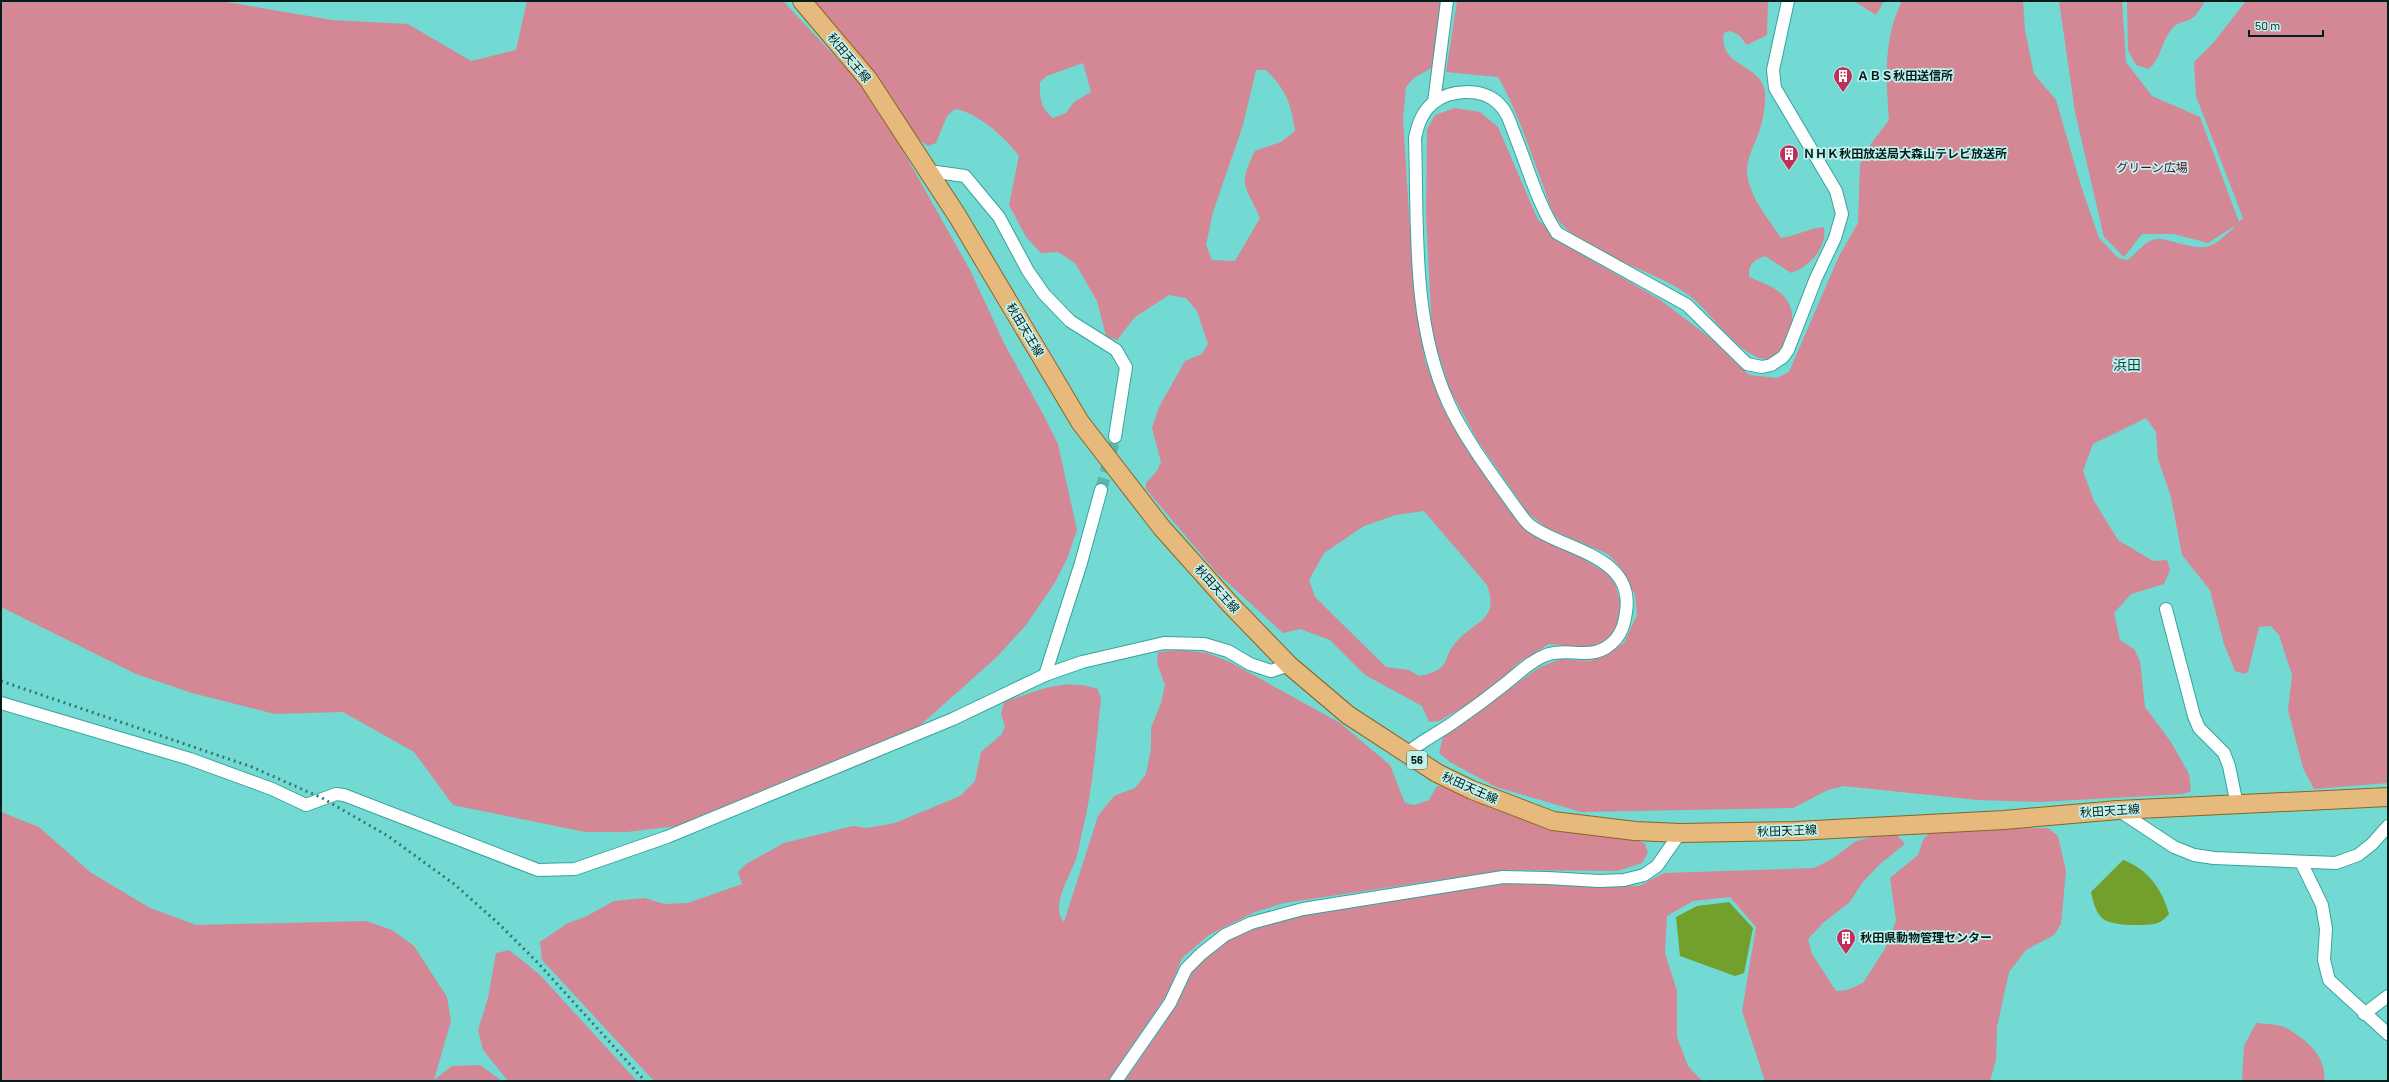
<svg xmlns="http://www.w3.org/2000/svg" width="2389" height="1082" font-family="Barlow,'Noto Sans JP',sans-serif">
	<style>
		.green { fill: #d48795; fill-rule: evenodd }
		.water { fill: #739f2d }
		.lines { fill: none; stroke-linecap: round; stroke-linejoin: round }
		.street-tunnel { stroke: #5bb4ae; stroke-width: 12; stroke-dasharray: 12 6; stroke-linecap: butt }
		.street-casing { stroke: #36a49d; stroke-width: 14 }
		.primary-casing { stroke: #8b6522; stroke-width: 20 }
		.street { stroke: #fff; stroke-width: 12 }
		.primary { stroke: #e6b97c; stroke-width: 18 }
		.rail { stroke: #367772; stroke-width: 3; stroke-dasharray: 2 4; stroke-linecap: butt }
		.labels { text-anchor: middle; stroke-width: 3.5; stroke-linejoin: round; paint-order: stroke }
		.shield { fill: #c2f1ec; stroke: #3a5d5a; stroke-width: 1 }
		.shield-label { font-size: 11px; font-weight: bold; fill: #001e1c }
		.street-label { font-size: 12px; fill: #001e1c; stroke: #c2f1ec }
		.poi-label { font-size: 12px; font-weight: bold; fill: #001e1c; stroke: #c2f1ec; text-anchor: start }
		.park-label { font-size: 12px; fill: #560a23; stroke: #c2f1ec }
		.quarter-label { font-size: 14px; fill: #0c4945; stroke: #c2f1ec }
	</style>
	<rect width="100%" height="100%" fill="#72dad2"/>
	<!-- green -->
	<g class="green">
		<polygon points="1,1 220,1 332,20 408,24 471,61 516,50 527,1 783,1 859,82 885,119 970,270 1004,343 1044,416 1058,444 1077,530 1067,559 1054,584 1026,625 998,656 907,737 880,757 826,779 742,812 685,825 627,832 585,832 453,805 414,752 343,712 275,714 192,693 136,674 1,607"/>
		<path d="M814 1H1443L1433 67 1414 78 1406 87 1403 119 1411 245 1425 361 1443 408 1515 518 1536 537 1580 557 1606 573 1615 584 1620 602 1618 625 1611 636 1599 647 1584 648 1549 644 1518 663 1488 693 1439 721 1429 722 1422 706 1365 675 1330 640 1300 629 1283 633 1216 572 1146 489V483L1157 471 1161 462 1152 428 1159 407 1185 361 1202 354 1208 344 1197 311 1186 298 1169 295 1135 317 1117 340 1106 336 1097 301 1075 263 1058 252 1041 253 1026 237 1009 205 1019 156C1006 138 977 112 955 109L947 116 936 143 928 146 918 139 877 76ZM1083 63 1091 92 1074 102 1066 113 1053 118C1041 109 1039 97 1040 82L1047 76ZM1256 70H1266C1286 90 1291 103 1295 131L1281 142 1255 151C1237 187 1246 185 1260 218L1235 261 1212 260 1206 245 1213 212 1243 125ZM1424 511 1487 585C1499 619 1478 620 1459 639 1439 659 1455 669 1419 676L1409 670 1386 667 1315 597 1309 580 1324 553 1364 526 1396 515Z"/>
		<path d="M1457 1H1768L1767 35 1747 45 1739 35 1730 31 1724 33C1718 68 1761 63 1765 92 1766 103 1763 122 1759 132 1755 144 1747 157 1747 170 1747 194 1768 218 1781 238 1796 236 1809 228 1824 227 1827 249 1810 266 1791 273L1765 256C1754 260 1748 264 1749 277 1773 287 1795 294 1792 325 1791 337 1782 358 1768 359 1741 360 1710 311 1690 296 1654 269 1579 253 1556 217 1549 206 1546 192 1541 180 1528 145 1517 110 1498 77L1446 72Z"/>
		<polygon points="1854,1 1884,1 1876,15"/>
		<path d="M1902 1H2023L2025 30 2034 74 2056 100 2081 186 2099 238 2118 258 2127 260C2137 254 2145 240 2156 239 2161 238 2169 241 2174 242 2208 251 2211 250 2236 225L2208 243 2174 234H2142L2124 257 2104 237 2075 112 2059 1H2122L2126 62 2152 96 2200 117 2239 222 2243 218 2196 96 2194 62 2214 42 2246 1H2388V783L2314 789 2303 768 2288 710 2292 675 2279 635 2271 626 2259 627 2248 672 2244 674 2235 671 2224 644 2210 590 2182 555 2171 497 2158 459 2156 432 2146 418 2093 444 2083 471 2094 501 2118 540 2153 561 2167 560 2170 570 2164 584 2131 594 2114 613 2120 640 2134 649 2140 661 2145 707 2171 742 2189 774 2191 791 2183 794 2041 802 1977 800 1844 786 1828 790 1793 808 1581 812 1496 787 1450 762 1439 753 1443 737 1540 667 1561 659 1589 661 1601 657 1624 643 1637 615 1635 595 1621 568 1608 554 1545 527 1528 513 1478 441 1450 390 1432 334 1426 214 1427 129 1435 115 1455 108 1480 112 1498 127 1538 220 1574 250 1659 299 1709 337 1749 375 1777 378 1789 372 1839 256 1858 223 1860 164 1867 149 1889 120C1886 79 1883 39 1902 1Z"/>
		<path d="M2127 1H2205C2201 8 2196 17 2189 20 2178 24 2176 23 2169 33 2161 45 2160 59 2149 69L2136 65 2128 50Z"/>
		<path d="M1180 650 1207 653 1230 662 1340 723 1390 765 1405 803 1414 805 1429 800 1437 786 1446 787 1634 839 1645 844 1648 853 1642 863 1618 871 1506 870 1284 903 1255 912 1209 935 1182 958 1168 993 1108 1081H654L542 960 540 942 568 923 585 917 614 901 644 898 665 904 688 903 742 884 738 872 746 864 784 843 853 826 867 828 895 823 960 796 975 781 981 752 1002 734 1005 726 1001 714 1004 702C1037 691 1063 677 1098 689L1101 699C1096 744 1093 789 1082 833 1080 842 1078 853 1075 862 1069 877 1050 908 1064 922L1098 816 1114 796 1135 788 1146 774 1151 749V728L1161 703 1165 685 1157 663 1158 652Z"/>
		<polygon points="1,812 39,827 90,872 150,908 196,925 366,921 392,930 414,946 447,997 451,1021 434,1080 452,1066 480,1065 502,1081 1,1081"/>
		<polygon points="2048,828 2058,836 2066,871 2061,924 2054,935 2026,950 2009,972 1997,1027 1996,1059 1990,1081 1765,1081 1742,1011 1756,927 1730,897 1693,901 1667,916 1665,953 1677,991 1677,1037 1688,1066 1702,1081 1125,1081 1176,1006 1194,969 1212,951 1243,932 1270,923 1335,908 1510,883 1639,886 1664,873 1814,868 1832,859 1856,841 1876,836 1897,835 1905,844 1880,864 1862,883 1850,902 1824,922 1808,939 1812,954 1836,991 1847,990 1863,983 1886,947 1896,920 1890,878 1918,855 1923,840 1929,833 1977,829"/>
		<polygon points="509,950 539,974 637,1081 508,1081 483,1050 478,1030 488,998 496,953"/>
		<path d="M2256 1023C2264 1024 2276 1024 2284 1027 2304 1037 2328 1057 2324 1081H2242L2244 1046Z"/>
	</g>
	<!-- water -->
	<g class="water">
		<path d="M2123 860C2148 869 2162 889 2169 914 2165 919 2160 923 2154 924 2142 926 2109 926 2102 918 2095 911 2093 901 2091 892Z"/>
		<polygon points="1729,902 1753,928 1744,973 1735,976 1680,956 1676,917 1697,906"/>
	</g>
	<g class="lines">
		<!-- street-tunnel -->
		<polyline class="street-tunnel" points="1101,490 1115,437"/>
		<!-- street casing -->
		<g class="street-casing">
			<g id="street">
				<polyline points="1434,102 1447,1"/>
				<polyline points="929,171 965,176 999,217 1028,271 1044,294 1070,321 1116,350 1126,367 1115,437"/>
				<polyline points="2166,609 2194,716 2199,728 2224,753 2229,766 2237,805"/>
				<polyline points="1045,675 1081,563 1101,490"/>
				<polyline points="1,703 190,759 272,789 306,805 336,794 344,795 538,870 575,869 667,837 953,719 1045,675 1082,662 1164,643 1204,644 1228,651 1250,664 1271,671 1289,665"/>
				<path d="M1406 754C1422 740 1441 732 1458 719 1474 708 1490 696 1505 684 1518 674 1530 661 1546 655 1572 646 1594 664 1616 639 1622 632 1625 621 1626 612 1635 555 1563 550 1531 526 1525 522 1520 513 1515 507 1493 476 1463 436 1448 402 1411 320 1418 225 1415 138 1418 124 1422 112 1433 103 1450 89 1482 88 1498 103 1508 112 1511 126 1516 138 1528 168 1539 207 1557 233L1687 305 1747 364 1762 367 1771 365 1783 357 1788 350 1816 278 1835 238 1842 214 1836 191 1775 88 1773 70 1788 1"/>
				<polyline points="2118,810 2174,847 2194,855 2214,858 2336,863 2358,855 2372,844 2388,826"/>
				<polyline points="2301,862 2322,905 2326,929 2324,960 2329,980 2388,1034"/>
				<polyline points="2364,1014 2388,996"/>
				<polyline points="1116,1081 1170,1003 1186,969 1201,954 1225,935 1251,923 1303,909 1503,877 1548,878 1599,881 1624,880 1644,875 1657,866 1680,833"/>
			</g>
		</g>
		<!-- primary casing -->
		<g class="primary-casing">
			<polyline id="primary" points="802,1 868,79 958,217 1080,422 1162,528 1230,604 1289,665 1348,715 1437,773 1472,790 1553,821 1635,831 1680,833 1796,831 2004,820 2118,810 2388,797"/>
		</g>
		<!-- street -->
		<use href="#street" class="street"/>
		<!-- primary -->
		<use href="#primary" class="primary"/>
		<!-- rail -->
		<polyline class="rail" points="1,681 252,767 322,798 388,836 454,884 498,923 538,963 645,1081"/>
	</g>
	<!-- icons -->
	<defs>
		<g id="building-pin" transform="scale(1)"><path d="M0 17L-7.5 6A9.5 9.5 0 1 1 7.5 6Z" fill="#be2f59" stroke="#c2f1ec"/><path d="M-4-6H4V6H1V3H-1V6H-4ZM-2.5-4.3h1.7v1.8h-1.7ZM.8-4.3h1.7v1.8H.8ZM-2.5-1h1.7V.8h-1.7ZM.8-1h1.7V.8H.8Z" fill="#fff"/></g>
	</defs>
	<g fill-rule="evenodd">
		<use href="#building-pin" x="1843" y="76"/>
		<use href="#building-pin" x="1789" y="154"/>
		<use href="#building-pin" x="1846" y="938"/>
	</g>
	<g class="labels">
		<!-- shield labels -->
		<rect class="shield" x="1407" y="751" width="20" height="18" rx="3"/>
		<g class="shield-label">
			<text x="1417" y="764">56</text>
		</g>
		<!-- street labels -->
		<g class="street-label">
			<text transform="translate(849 58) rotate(50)" y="4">秋田天王線</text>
			<text transform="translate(1025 330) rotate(59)" y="4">秋田天王線</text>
			<text transform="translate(1217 589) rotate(48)" y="4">秋田天王線</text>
			<text transform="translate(1470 788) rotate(24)" y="4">秋田天王線</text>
			<text transform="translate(2110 811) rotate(-4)" y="4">秋田天王線</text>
			<text transform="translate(1787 831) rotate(-2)" y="4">秋田天王線</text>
		</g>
		<!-- poi labels -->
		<g class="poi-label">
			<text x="1857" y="80">ＡＢＳ秋田送信所</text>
			<text x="1803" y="158">ＮＨＫ秋田放送局大森山テレビ放送所</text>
			<text x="1860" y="942">秋田県動物管理センター</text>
		</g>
		<!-- park labels -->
		<g class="park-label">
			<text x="2152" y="172">グリーン広場</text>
		</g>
		<!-- quarter labels -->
		<g class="quarter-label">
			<text x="2127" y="370">浜田</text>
		</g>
	</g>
	<!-- border -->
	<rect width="2389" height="1082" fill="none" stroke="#001e1c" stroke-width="4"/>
	<!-- scale -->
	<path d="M2249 30v6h74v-6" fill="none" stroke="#001e1c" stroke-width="2"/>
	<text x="2255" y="30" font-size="12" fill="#001e1c" stroke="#c2f1ec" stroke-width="3" paint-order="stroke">50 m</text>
</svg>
